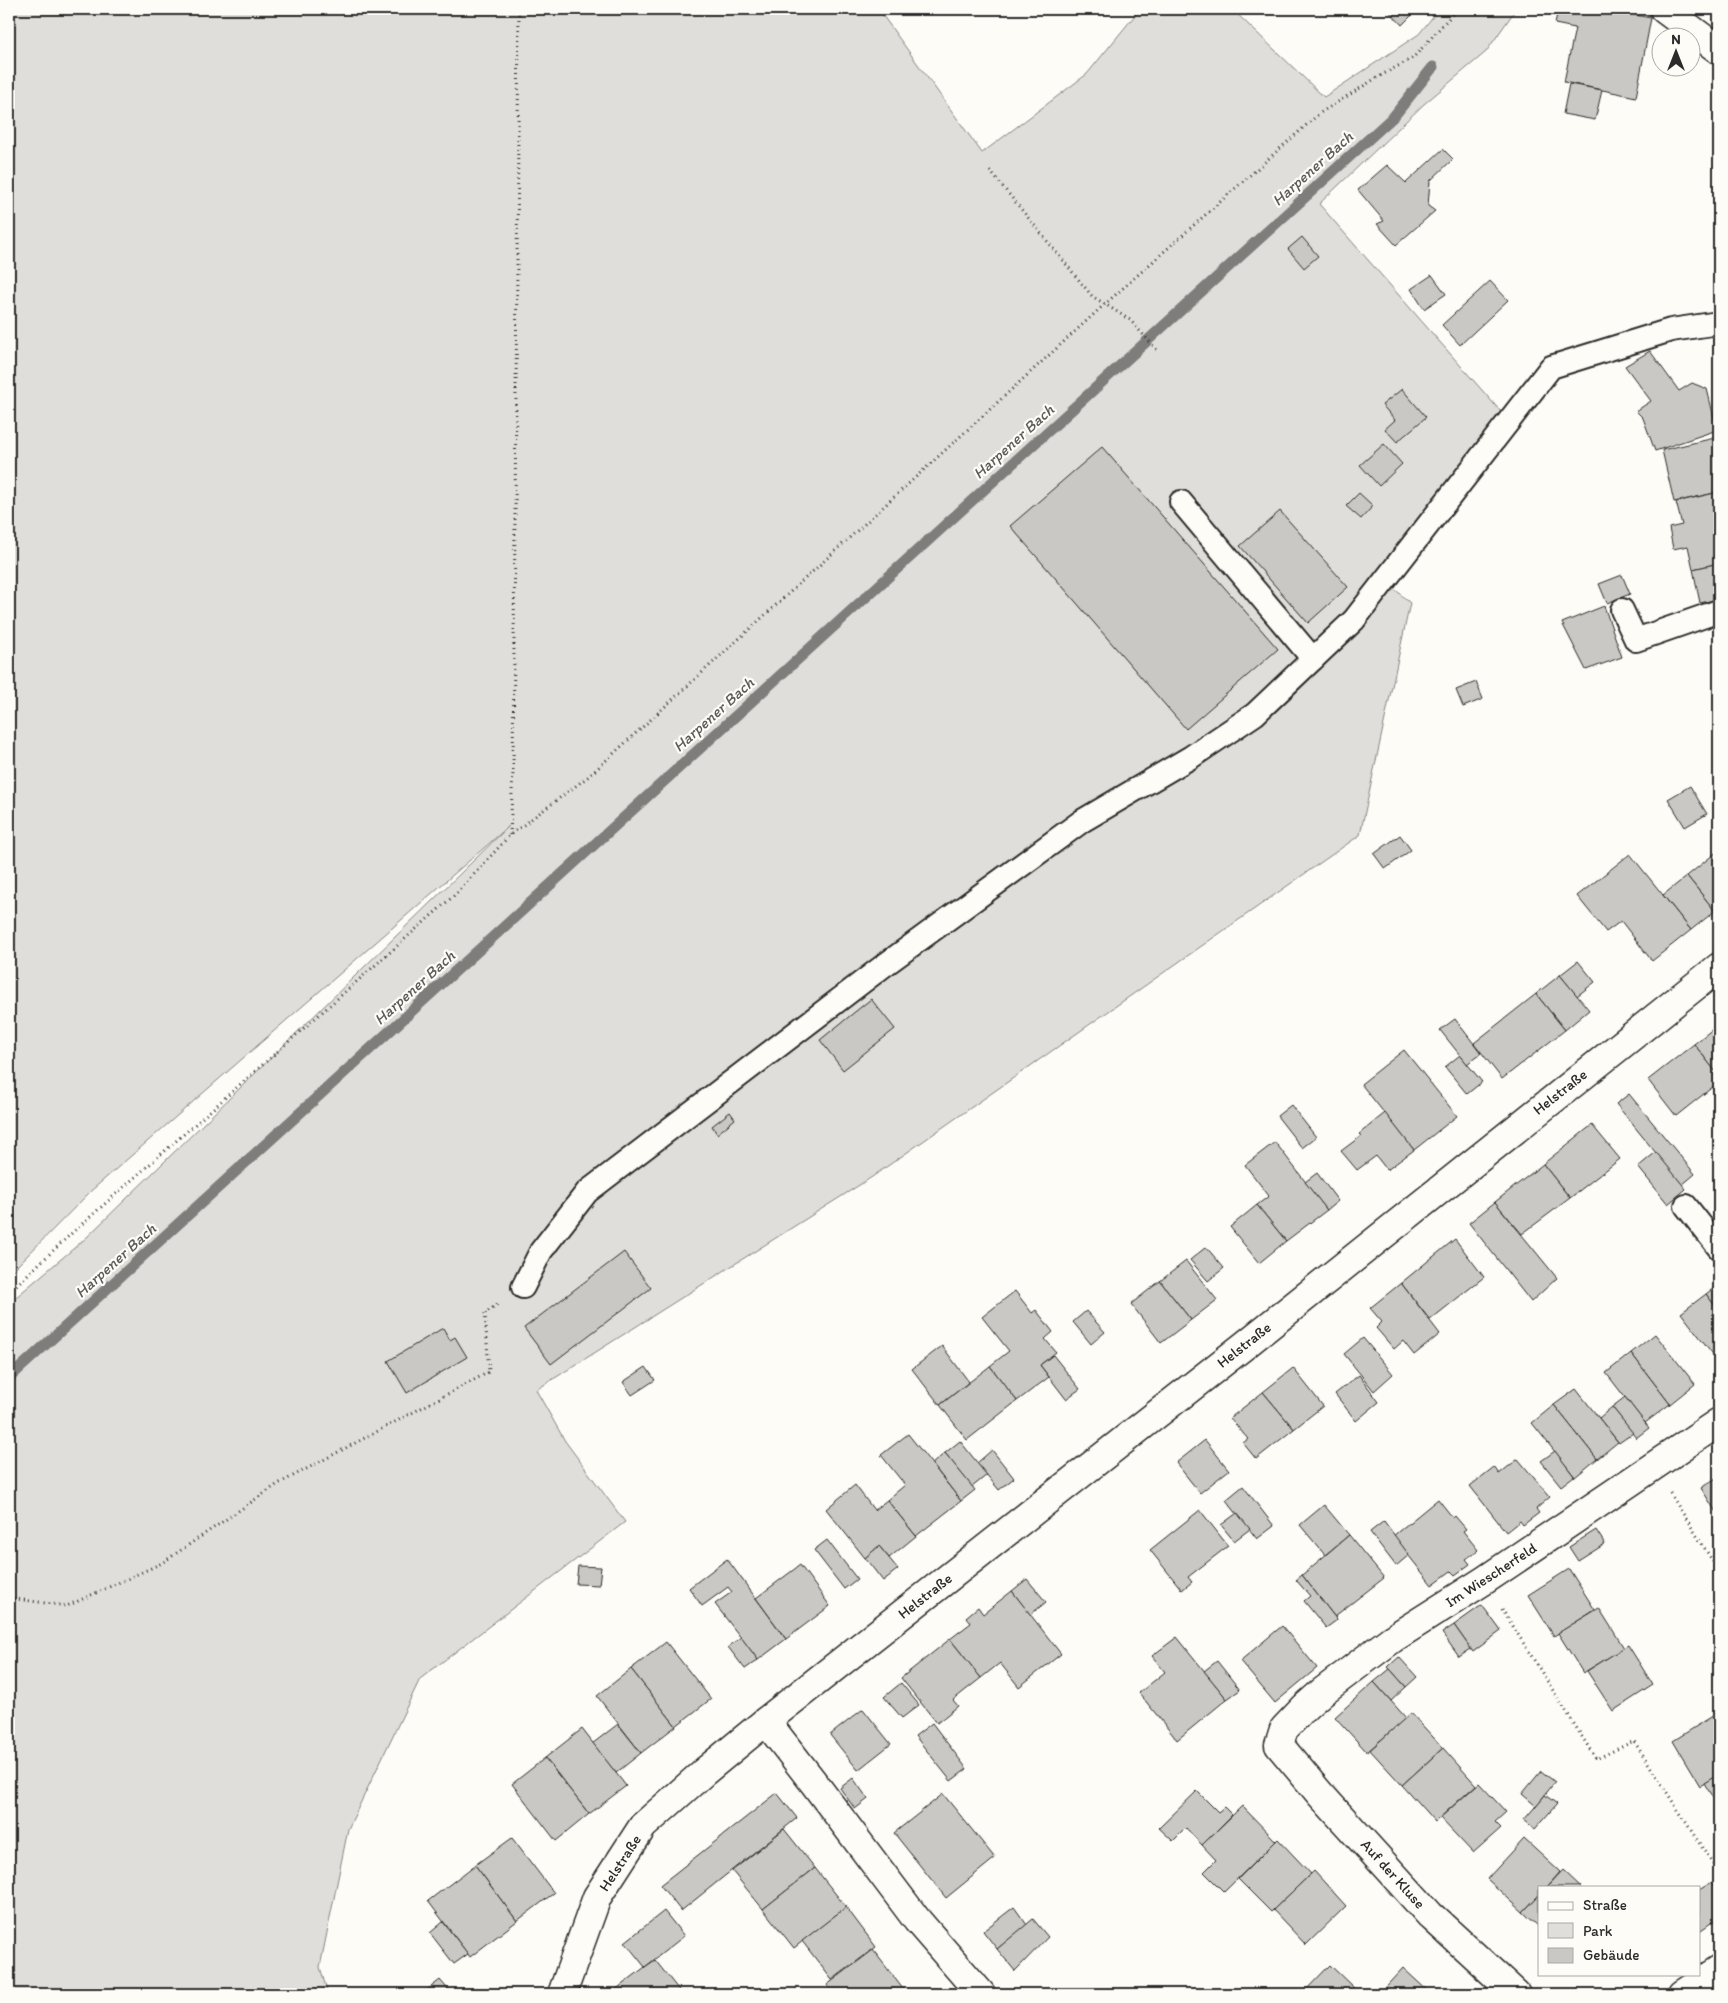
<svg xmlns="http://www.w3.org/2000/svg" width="1728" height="2003" font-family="Itim,sans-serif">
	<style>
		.green { fill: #dfdeda; stroke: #858482 }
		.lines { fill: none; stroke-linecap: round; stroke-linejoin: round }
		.stream { stroke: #7e7d7b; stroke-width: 11 }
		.building { fill: #c9c8c4; stroke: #2b2b2b }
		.service-casing { stroke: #2b2b2b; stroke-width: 26 }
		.minor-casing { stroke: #2b2b2b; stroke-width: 31 }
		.path { stroke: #2b2b2b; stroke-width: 3; stroke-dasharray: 1 4; stroke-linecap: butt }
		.service { stroke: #fdfcf7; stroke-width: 22 }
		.minor { stroke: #fdfcf7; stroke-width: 28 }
		.labels { text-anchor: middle; stroke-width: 4.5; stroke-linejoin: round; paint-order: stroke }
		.street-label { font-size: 15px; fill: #2b2b2b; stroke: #fdfcf7 }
		.water-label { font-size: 16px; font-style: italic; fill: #5b5b5a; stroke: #fdfcf7 }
	</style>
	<rect width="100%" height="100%" fill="#fdfcf7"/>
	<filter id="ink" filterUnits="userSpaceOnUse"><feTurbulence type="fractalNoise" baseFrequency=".02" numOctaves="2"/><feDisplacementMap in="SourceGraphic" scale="10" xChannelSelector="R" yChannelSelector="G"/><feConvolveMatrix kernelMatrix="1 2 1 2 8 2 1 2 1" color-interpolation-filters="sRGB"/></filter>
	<g filter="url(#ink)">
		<!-- green -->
		<polygon class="green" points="9,9 878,9 982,153 1087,74 1140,9 1232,9 1324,97 1419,34 1439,9 1516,9 1486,52 1424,104 1319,204 1509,421 1386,581 1410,603 1360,835 872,1177 536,1390 565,1441 625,1522 420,1679 348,1829 320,1967 328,1994 9,1994 9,1303 86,1238 509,826 92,1190 9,1274"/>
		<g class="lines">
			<!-- stream -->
			<polyline class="stream" points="9,1378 1394,116 1433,67"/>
		</g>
		<!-- building -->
		<g class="building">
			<polygon points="1387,9 1408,9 1413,14 1402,25"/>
			<polygon points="1558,9 1604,9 1651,18 1636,97 1564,82 1575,28 1555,24"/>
			<polygon points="1569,84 1602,90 1595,120 1563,114"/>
			<polygon points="1443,149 1453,159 1430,181 1428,206 1435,211 1396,245 1377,224 1384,221 1358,190 1387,165 1406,183"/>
			<polygon points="1302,237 1318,256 1304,268 1288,249"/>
			<polygon points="1432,275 1446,294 1424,309 1411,289"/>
			<polygon points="1490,281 1508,300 1460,345 1442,325"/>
			<polygon points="1650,351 1679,391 1692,383 1707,389 1717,430 1655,451 1643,418 1636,411 1651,401 1625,366"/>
			<polygon points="1402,389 1426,417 1397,442 1385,429 1395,420 1382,405"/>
			<polygon points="1719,437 1719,492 1674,502 1662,450"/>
			<polygon points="1384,444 1402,464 1379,486 1360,465"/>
			<polygon points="1102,447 1278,649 1186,729 1010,526"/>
			<polygon points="1719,492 1719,563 1693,569 1688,546 1673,549 1669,528 1682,525 1676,502"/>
			<polygon points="1359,493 1373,506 1361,519 1346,506"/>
			<polygon points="1280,511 1348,587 1308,623 1240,546"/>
			<polygon points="1719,563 1719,599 1700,603 1693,569"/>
			<polygon points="1622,575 1630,594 1607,603 1599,584"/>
			<polygon points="1604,606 1622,657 1586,670 1562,623"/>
			<polygon points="1476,682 1483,699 1463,707 1456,690"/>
			<polygon points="1690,786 1707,814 1685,827 1668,799"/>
			<polygon points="1400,835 1411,850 1385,869 1374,854"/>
			<polygon points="1719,850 1719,908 1715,911 1687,876"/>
			<polygon points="1630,854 1691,930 1652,961 1621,921 1606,932 1577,896"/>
			<polygon points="1687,876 1715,911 1691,930 1663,895"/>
			<polygon points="1578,961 1595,982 1577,996 1560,975"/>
			<polygon points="1560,975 1589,1010 1565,1030 1536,994"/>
			<polygon points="1536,994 1565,1030 1502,1079 1474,1043"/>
			<polygon points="871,999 895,1029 843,1070 820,1040"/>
			<polygon points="1455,1019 1481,1053 1467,1064 1440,1030"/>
			<polygon points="1719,1024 1719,1076 1694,1044"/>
			<polygon points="1694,1044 1719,1076 1719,1082 1676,1116 1648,1080"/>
			<polygon points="1404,1050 1457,1116 1414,1150 1361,1084"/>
			<polygon points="1460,1055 1482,1082 1467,1094 1445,1067"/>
			<polygon points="1629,1094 1695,1174 1682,1185 1616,1104"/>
			<polygon points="1291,1105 1316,1137 1302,1148 1277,1116"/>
			<polygon points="730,1112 735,1119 717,1134 712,1126"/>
			<polygon points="1385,1113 1414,1150 1387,1170 1376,1156 1357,1170 1341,1151 1361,1136 1359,1134"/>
			<polygon points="1592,1125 1620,1159 1570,1198 1543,1164"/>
			<polygon points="1275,1142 1327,1210 1286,1241 1257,1205 1269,1196 1245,1165"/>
			<polygon points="1656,1152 1686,1189 1668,1204 1638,1167"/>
			<polygon points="1543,1164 1570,1198 1522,1234 1495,1202"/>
			<polygon points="1317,1173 1338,1201 1327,1210 1305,1182"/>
			<polygon points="1495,1202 1557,1278 1531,1302 1469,1223"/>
			<polygon points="1257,1205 1286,1241 1259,1263 1230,1227"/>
			<polygon points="1455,1239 1484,1277 1430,1320 1401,1283"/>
			<polygon points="1206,1247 1224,1268 1208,1281 1190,1260"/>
			<polygon points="624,1252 651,1288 551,1364 524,1328"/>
			<polygon points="1186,1261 1217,1300 1191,1320 1160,1281"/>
			<polygon points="1160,1281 1191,1320 1161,1343 1131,1304"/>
			<polygon points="1401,1283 1440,1334 1414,1355 1403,1341 1394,1349 1376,1328 1382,1322 1370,1308"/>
			<polygon points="1719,1284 1719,1311 1706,1294"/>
			<polygon points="1015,1291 1032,1313 1036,1310 1053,1332 1045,1339 1056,1352 1040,1365 1049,1377 1017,1401 990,1366 1009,1351 982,1317"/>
			<polygon points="1706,1294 1719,1311 1719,1362 1681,1313"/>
			<polygon points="1086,1311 1105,1332 1091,1344 1073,1322"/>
			<polygon points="443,1328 450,1340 455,1337 467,1357 407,1393 388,1361"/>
			<polygon points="1655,1334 1695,1384 1670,1404 1631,1353"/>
			<polygon points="1363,1338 1393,1374 1374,1391 1344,1354"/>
			<polygon points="942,1346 969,1382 940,1405 912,1369"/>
			<polygon points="1631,1353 1670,1404 1645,1423 1606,1373"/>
			<polygon points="1053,1355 1080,1389 1066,1399 1040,1365"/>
			<polygon points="990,1366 1017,1401 967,1440 940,1405"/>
			<polygon points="646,1367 655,1380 632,1395 623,1382"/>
			<polygon points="1293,1368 1323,1406 1294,1429 1263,1392"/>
			<polygon points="1359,1375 1379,1402 1356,1421 1335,1394"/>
			<polygon points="1576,1389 1618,1442 1597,1459 1554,1405"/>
			<polygon points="1263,1392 1294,1429 1256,1459 1243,1443 1248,1439 1230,1418"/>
			<polygon points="1625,1397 1649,1428 1636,1438 1612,1407"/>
			<polygon points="1554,1405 1597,1459 1575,1477 1532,1423"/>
			<polygon points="1612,1407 1633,1433 1619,1443 1599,1418"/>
			<polygon points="908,1434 961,1501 916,1536 887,1500 905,1485 881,1455"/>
			<polygon points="1205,1440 1229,1470 1200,1493 1176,1463"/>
			<polygon points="960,1441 987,1475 972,1487 945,1453"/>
			<polygon points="992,1450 1014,1478 999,1490 977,1463"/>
			<polygon points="1555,1451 1574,1476 1561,1486 1541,1461"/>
			<polygon points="945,1453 975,1490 961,1501 932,1464"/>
			<polygon points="1518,1459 1550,1497 1536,1509 1539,1513 1523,1525 1520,1521 1506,1532 1470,1486 1494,1467 1499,1474"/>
			<polygon points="1719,1476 1719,1517 1701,1488"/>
			<polygon points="855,1485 874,1510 887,1500 916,1536 889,1558 879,1546 865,1558 826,1509"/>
			<polygon points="1243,1486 1274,1526 1257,1539 1226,1500"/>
			<polygon points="1438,1499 1453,1518 1455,1516 1466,1529 1463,1531 1478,1550 1466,1559 1470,1564 1455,1575 1451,1571 1432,1585 1393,1536"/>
			<polygon points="1324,1505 1349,1535 1325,1555 1300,1525"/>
			<polygon points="1200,1510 1228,1546 1188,1577 1192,1582 1182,1590 1150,1550"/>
			<polygon points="1237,1513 1250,1529 1234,1541 1221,1525"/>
			<polygon points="1384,1521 1409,1555 1396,1566 1370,1532"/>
			<polygon points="1596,1530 1605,1544 1578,1561 1569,1547"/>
			<polygon points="1349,1535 1384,1578 1335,1616 1337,1620 1302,1575"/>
			<polygon points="827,1540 857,1579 844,1589 814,1550"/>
			<polygon points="879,1546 898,1569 883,1581 865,1558"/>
			<polygon points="727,1559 786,1639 758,1660 715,1604 732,1592 728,1587 702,1606 689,1588"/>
			<polygon points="800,1565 830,1606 786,1639 756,1598"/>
			<polygon points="578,1566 601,1567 599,1585 576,1584"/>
			<polygon points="1569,1569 1595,1610 1554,1636 1528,1595"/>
			<polygon points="1302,1575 1337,1620 1326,1628 1304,1601 1310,1596 1296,1580"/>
			<polygon points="1027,1579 1046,1602 1030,1615 1012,1591"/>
			<polygon points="1012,1591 1061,1654 1019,1687 1000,1663 981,1678 950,1639 971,1623 966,1617 978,1607 983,1614"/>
			<polygon points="1482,1605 1501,1631 1473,1652 1454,1625"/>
			<polygon points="1599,1608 1624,1648 1583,1673 1558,1633"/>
			<polygon points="1454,1625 1471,1649 1459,1657 1442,1633"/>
			<polygon points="1282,1626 1317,1668 1275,1703 1240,1661"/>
			<polygon points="741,1637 758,1660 745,1669 728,1647"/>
			<polygon points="1177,1637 1227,1699 1177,1740 1139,1693 1165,1672 1152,1656"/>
			<polygon points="950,1639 981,1678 953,1700 958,1706 937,1723 901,1678"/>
			<polygon points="666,1642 711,1699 676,1726 631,1669"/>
			<polygon points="1628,1645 1653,1685 1613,1711 1587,1671"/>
			<polygon points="1399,1657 1417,1677 1406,1687 1388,1667"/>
			<polygon points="1217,1661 1240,1690 1227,1699 1204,1671"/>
			<polygon points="631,1669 676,1726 641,1753 597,1696"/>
			<polygon points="1390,1669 1406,1687 1391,1701 1374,1682"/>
			<polygon points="1374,1682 1406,1718 1367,1752 1335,1717"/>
			<polygon points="901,1683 919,1705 902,1718 884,1697"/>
			<polygon points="863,1709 891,1744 858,1770 830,1735"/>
			<polygon points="1719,1712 1719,1774 1700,1786 1673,1741"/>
			<polygon points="1411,1713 1443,1748 1402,1785 1370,1750"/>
			<polygon points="932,1723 967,1769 951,1781 915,1736"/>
			<polygon points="618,1724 641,1753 616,1773 592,1744"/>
			<polygon points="582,1729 626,1786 589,1814 545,1758"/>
			<polygon points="1443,1748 1476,1785 1435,1822 1402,1785"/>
			<polygon points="545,1758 589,1814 556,1841 512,1784"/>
			<polygon points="1541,1771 1555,1782 1536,1806 1522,1794"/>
			<polygon points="1719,1774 1719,1808 1704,1783"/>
			<polygon points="853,1778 868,1799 855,1809 840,1788"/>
			<polygon points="1479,1783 1506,1812 1495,1822 1501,1828 1473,1853 1440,1818"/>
			<polygon points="1197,1791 1218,1812 1224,1807 1232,1815 1202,1845 1186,1828 1173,1841 1159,1828"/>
			<polygon points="777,1793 797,1818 681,1911 660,1885"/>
			<polygon points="943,1794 995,1858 946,1898 894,1833"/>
			<polygon points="1545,1795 1557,1804 1535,1829 1524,1820"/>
			<polygon points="1242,1806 1276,1841 1224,1892 1204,1872 1216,1860 1202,1845"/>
			<polygon points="784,1829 815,1868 763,1909 732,1871"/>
			<polygon points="512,1838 554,1893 517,1921 475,1865"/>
			<polygon points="1278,1839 1311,1874 1271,1912 1238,1879"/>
			<polygon points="1524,1839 1560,1872 1547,1887 1539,1887 1539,1895 1523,1912 1487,1879"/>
			<polygon points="475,1865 517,1921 470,1957 428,1901"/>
			<polygon points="815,1868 846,1907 794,1948 763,1909"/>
			<polygon points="1563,1870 1581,1887 1547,1887"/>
			<polygon points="1314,1871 1346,1906 1306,1945 1273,1910"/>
			<polygon points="1712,1882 1719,1893 1719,1918 1702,1930 1699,1925 1699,1890"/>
			<polygon points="1539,1895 1539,1927 1523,1912"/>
			<polygon points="846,1907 876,1947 832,1980 802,1941"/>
			<polygon points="1014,1907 1027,1925 997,1949 983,1931"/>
			<polygon points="664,1911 684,1936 645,1967 625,1942"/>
			<polygon points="1033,1919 1048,1937 1015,1971 997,1949"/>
			<polygon points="443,1922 468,1954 454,1964 430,1933"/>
			<polygon points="873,1950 903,1989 896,1994 833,1994 827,1985"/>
			<polygon points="655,1960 682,1994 610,1994 645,1967"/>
			<polygon points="1330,1965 1356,1990 1351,1994 1302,1994"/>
			<polygon points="1403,1968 1431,1994 1379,1994"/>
			<polygon points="440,1980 452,1994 422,1994"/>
		</g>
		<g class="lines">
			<!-- service casing -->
			<g class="service-casing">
				<g id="service">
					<polyline points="1181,502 1313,659"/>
					<polyline points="1622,610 1636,640 1719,611"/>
					<polyline points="1686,1206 1719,1248"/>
					<polyline points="523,1287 541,1251 587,1192 882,967 1082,821 1191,757 1255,714 1354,620 1551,367 1671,330 1719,323"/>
				</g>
			</g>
			<!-- minor casing -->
			<g class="minor-casing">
				<g id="minor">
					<polyline points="1664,9 1719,50"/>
					<polyline points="766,1721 814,1783 917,1920 981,1994"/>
					<polyline points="562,1994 597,1897 643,1826 704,1772 766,1721 1245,1345 1719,967"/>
					<polyline points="1516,1994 1430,1915 1320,1794 1279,1745 1284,1729 1305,1707 1322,1692 1392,1639 1485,1580 1719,1422"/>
					<polyline points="1683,1994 1719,1970"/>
				</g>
			</g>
			<!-- path -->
			<g class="path">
				<polyline points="990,171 1092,296 1130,320 1158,351"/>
				<polyline points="510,835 513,772 519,9"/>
				<polyline points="9,1292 73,1232 457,893 510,835 589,776 1104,305 1320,113 1378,77 1413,58 1457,9"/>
				<polyline points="1670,1493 1719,1571"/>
				<polyline points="9,1598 67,1606 162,1563 278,1484 489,1372 485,1313 498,1304"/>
				<polyline points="1502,1609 1596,1759 1634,1741 1719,1874"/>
			</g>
			<!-- service -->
			<use href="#service" class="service"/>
			<!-- minor -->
			<use href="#minor" class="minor"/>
		</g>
	</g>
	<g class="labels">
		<!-- street labels -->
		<g class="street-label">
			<text transform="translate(1560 1092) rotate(-38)" y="5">Helstraße</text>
			<text transform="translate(1244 1345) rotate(-38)" y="5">Helstraße</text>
			<text transform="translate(1491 1575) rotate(-33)" y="5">Im Wiescherfeld</text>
			<text transform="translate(925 1596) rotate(-38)" y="5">Helstraße</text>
			<text transform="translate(620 1863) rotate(-57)" y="5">Helstraße</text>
			<text transform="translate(1393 1874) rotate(48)" y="5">Auf der Kluse</text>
		</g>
		<!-- water labels -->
		<g class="water-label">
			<text transform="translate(1312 168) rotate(-42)" y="6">Harpener Bach</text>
			<text transform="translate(1013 441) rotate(-42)" y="6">Harpener Bach</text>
			<text transform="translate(713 714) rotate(-42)" y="6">Harpener Bach</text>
			<text transform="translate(414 987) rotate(-42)" y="6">Harpener Bach</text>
			<text transform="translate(115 1260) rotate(-42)" y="6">Harpener Bach</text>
		</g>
	</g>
	<!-- margin -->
	<rect width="1728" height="2003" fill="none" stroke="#fdfcf7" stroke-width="30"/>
	<rect x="15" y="15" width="1698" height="1973" fill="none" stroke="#2b2b2b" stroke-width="2" filter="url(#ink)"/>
	<!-- legend -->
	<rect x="1538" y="1886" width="162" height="90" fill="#fdfcf7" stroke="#a9a8a5"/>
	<rect x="1548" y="1902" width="25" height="8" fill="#fdfcf7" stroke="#a9a8a5"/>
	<text x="1583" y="1910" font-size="15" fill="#2b2b2b">Straße</text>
	<rect x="1548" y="1923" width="25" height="15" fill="#dfdeda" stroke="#a9a8a5"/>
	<text x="1583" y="1936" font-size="15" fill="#2b2b2b">Park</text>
	<rect x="1548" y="1948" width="25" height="15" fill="#c9c8c4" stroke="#a9a8a5"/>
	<text x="1583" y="1960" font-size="15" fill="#2b2b2b">Gebäude</text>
	<!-- north arrow -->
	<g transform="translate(1676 52)"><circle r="24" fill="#fdfcf7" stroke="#a9a8a5"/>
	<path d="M0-4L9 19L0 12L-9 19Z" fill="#2b2b2b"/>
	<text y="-8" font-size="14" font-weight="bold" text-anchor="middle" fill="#2b2b2b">N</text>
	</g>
</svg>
